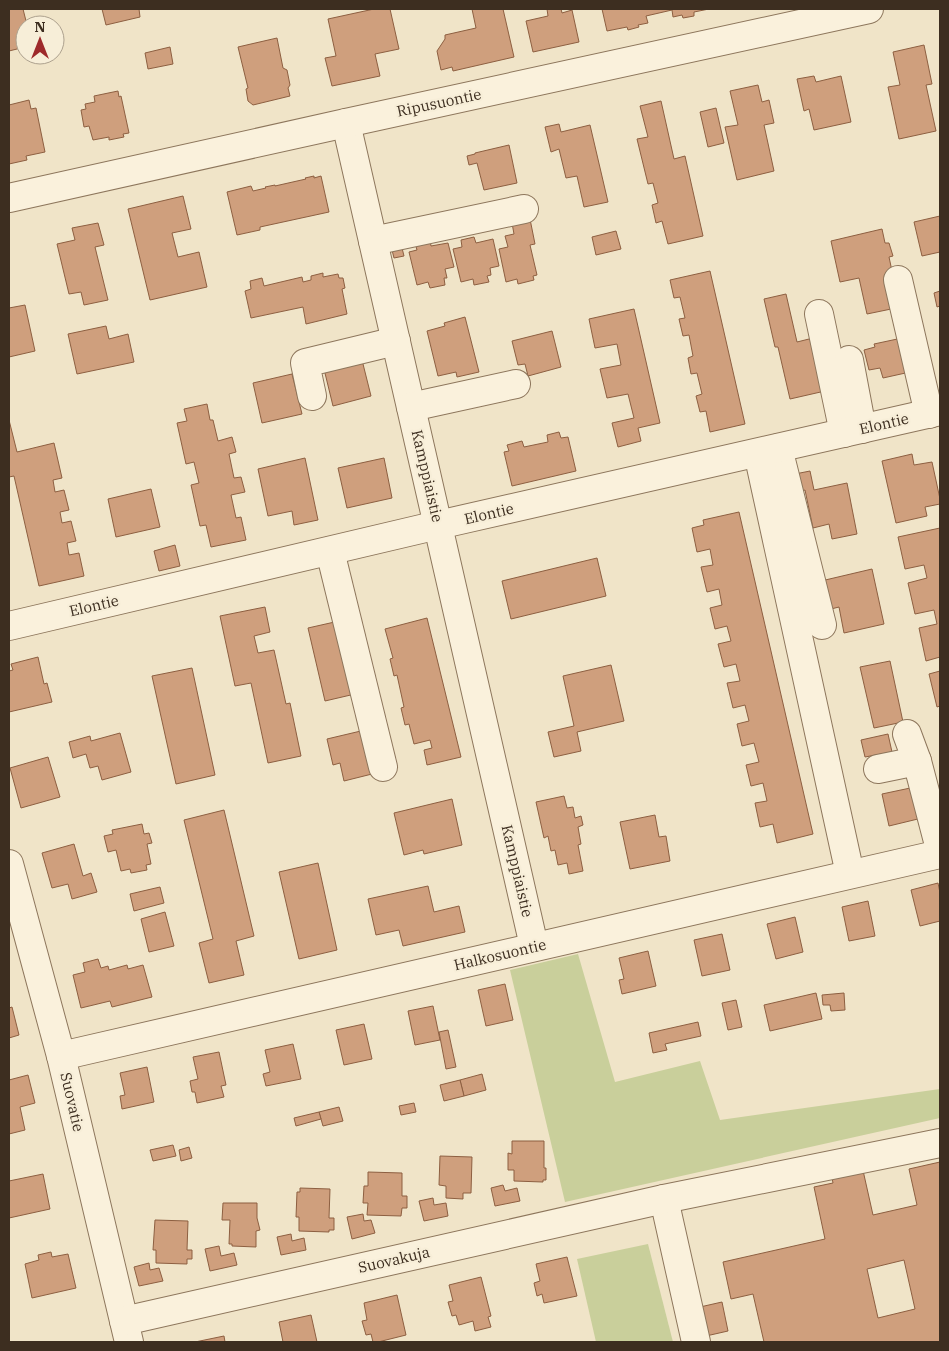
<svg xmlns="http://www.w3.org/2000/svg" width="949" height="1351" font-family="'IBM Plex Serif',serif">
	<style>
		.green { fill: #c9cf9b }
		.building { fill: #cf9f7d; stroke: #8d5f41; fill-rule: evenodd }
		.lines { fill: none; stroke-linecap: round; stroke-linejoin: round }
		.minor-casing { stroke: #8d765c; stroke-width: 30 }
		.minor { stroke: #faf1dc; stroke-width: 28 }
		.labels { text-anchor: middle; stroke-width: 4.5; stroke-linejoin: round; paint-order: stroke }
		.street-label { font-size: 15px; fill: #3d2e20; stroke: #f7eed8 }
	</style>
	<rect width="100%" height="100%" fill="#f0e4c8"/>
	<!-- green -->
	<g class="green">
		<polygon points="578,954 615,1082 700,1061 720,1120 940,1089 940,1118 565,1202 510,970"/>
		<polygon points="648,1244 673,1342 596,1342 577,1259"/>
	</g>
	<!-- building -->
	<g class="building">
		<polygon points="9,9 23,9 27,25 25,25 25,47 9,51"/>
		<polygon points="102,9 139,9 140,17 106,25"/>
		<polygon points="374,9 390,9 399,49 375,54 380,76 332,86 325,58 336,56 328,19"/>
		<polygon points="472,9 503,9 514,57 453,71 452,67 441,70 437,51 445,39 445,35 476,28"/>
		<polygon points="547,9 561,9 562,13 572,10 579,42 533,52 526,21 548,16"/>
		<polygon points="602,9 709,9 694,12 694,16 683,18 682,15 673,17 672,10 646,16 648,23 638,25 639,27 628,30 627,27 607,31"/>
		<polygon points="277,38 283,68 287,70 290,85 288,88 290,96 253,105 248,101 246,89 248,88 238,47"/>
		<polygon points="924,45 932,84 926,85 936,131 899,139 888,87 900,85 893,52"/>
		<polygon points="170,47 173,64 148,69 145,53"/>
		<polygon points="814,76 816,82 841,76 851,122 814,130 809,109 804,111 797,79"/>
		<polygon points="758,85 762,102 769,100 774,123 764,125 774,171 737,180 725,127 738,125 730,91"/>
		<polygon points="118,91 119,97 121,96 129,133 123,134 124,137 109,140 109,137 93,140 89,126 84,127 81,110 86,109 85,104 95,102 94,96"/>
		<polygon points="29,100 31,109 36,108 45,152 26,156 27,160 9,164 9,105"/>
		<polygon points="661,101 674,159 685,156 703,236 668,244 662,221 656,223 652,205 658,203 653,183 648,184 637,139 648,137 640,106"/>
		<polygon points="716,108 724,143 708,147 700,112"/>
		<polygon points="559,124 561,132 590,125 608,202 584,207 577,176 566,178 559,149 551,152 545,127"/>
		<polygon points="509,145 517,183 484,190 477,163 469,165 467,156 475,154 475,153"/>
		<polygon points="314,176 314,178 321,176 329,212 260,227 260,230 237,235 227,192 251,186 253,191 266,188 265,187 275,185 275,186 306,179 305,178"/>
		<polygon points="183,196 191,229 172,233 178,257 199,252 207,287 150,300 128,209"/>
		<polygon points="940,216 940,252 922,256 914,222"/>
		<polygon points="530,219 535,244 530,245 537,275 533,276 534,280 518,284 517,279 506,282 499,249 508,247 505,236 514,234 512,223"/>
		<polygon points="98,223 104,245 95,247 108,300 84,305 81,292 69,294 57,244 75,240 72,228"/>
		<polygon points="882,229 885,243 889,243 893,256 889,257 892,271 896,308 867,314 859,278 840,282 831,241"/>
		<polygon points="616,231 621,249 596,255 592,237"/>
		<polygon points="474,237 476,243 493,239 499,266 490,268 491,275 487,276 489,282 474,285 473,279 461,282 453,249 462,247 461,240"/>
		<polygon points="430,240 431,246 448,243 454,267 445,269 447,278 444,278 445,285 430,288 428,282 417,285 409,252 417,250 415,243"/>
		<polygon points="401,244 404,256 394,258 391,246"/>
		<polygon points="710,271 745,424 710,432 706,411 700,412 696,396 702,394 697,373 691,374 688,358 693,356 689,335 683,336 679,319 685,318 680,297 674,298 670,280"/>
		<polygon points="323,273 323,277 338,274 339,278 343,278 345,288 342,289 347,314 306,324 303,307 251,318 245,291 251,289 250,281 262,278 264,286 302,277 303,282 311,280 311,276"/>
		<polygon points="940,291 940,306 937,307 934,293"/>
		<polygon points="786,294 797,342 813,338 825,391 790,399 778,347 775,347 764,299"/>
		<polygon points="25,305 35,351 9,357 9,308"/>
		<polygon points="634,309 660,423 638,428 641,441 618,447 612,423 634,418 628,394 607,398 600,369 621,365 617,344 595,348 589,319"/>
		<polygon points="465,317 479,372 457,377 456,372 438,376 427,331 445,326 444,323"/>
		<polygon points="106,326 109,339 128,334 134,362 77,374 68,334"/>
		<polygon points="552,331 561,367 528,376 525,364 518,365 512,341"/>
		<polygon points="902,338 910,372 883,378 880,368 869,370 864,350 875,347 874,344"/>
		<polygon points="362,360 371,396 333,406 324,369"/>
		<polygon points="292,374 302,414 262,423 253,383"/>
		<polygon points="207,404 210,420 213,420 218,441 232,437 236,452 229,454 234,478 241,477 245,492 231,495 236,518 241,517 246,540 211,547 206,525 200,526 191,485 199,483 194,462 186,464 177,423 187,421 184,409"/>
		<polygon points="9,420 17,452 54,443 62,478 53,480 55,492 64,490 69,510 60,512 62,523 71,521 76,541 67,543 69,555 79,553 84,576 39,586 14,476 9,477"/>
		<polygon points="559,432 561,438 568,437 576,471 512,486 504,452 509,451 507,445 522,441 524,447 548,442 547,435"/>
		<polygon points="912,454 914,465 932,462 940,499 940,504 925,507 927,516 896,523 882,461"/>
		<polygon points="305,458 318,520 294,525 292,511 268,516 258,469"/>
		<polygon points="384,458 392,498 347,508 338,468"/>
		<polygon points="810,471 814,490 847,483 857,534 832,539 829,524 813,528 805,490 799,492 795,474"/>
		<polygon points="151,489 160,527 116,537 108,499"/>
		<polygon points="739,512 813,834 777,843 773,824 760,827 755,803 767,801 763,783 751,786 746,765 759,762 754,743 742,746 737,724 749,721 745,705 733,708 727,683 740,681 736,664 724,667 718,644 731,641 727,626 715,629 710,608 722,605 719,589 707,592 701,567 713,565 710,549 697,552 692,528 704,525 703,520"/>
		<polygon points="940,528 940,657 926,661 919,628 937,624 934,610 915,614 908,583 927,578 924,565 905,569 898,537"/>
		<polygon points="175,545 180,566 159,571 154,551"/>
		<polygon points="597,558 606,596 511,619 502,581"/>
		<polygon points="872,569 884,624 844,633 839,607 827,610 821,581"/>
		<polygon points="265,607 270,632 254,636 258,653 274,650 286,704 290,703 301,756 268,763 251,683 235,686 220,616"/>
		<polygon points="427,618 461,757 427,765 424,750 432,748 430,740 414,744 409,724 405,725 401,708 404,707 397,675 394,676 390,659 393,658 385,629"/>
		<polygon points="339,621 355,694 325,701 308,628"/>
		<polygon points="38,657 44,684 47,683 52,702 9,712 9,671 13,670 11,664"/>
		<polygon points="890,661 903,722 874,728 860,667"/>
		<polygon points="611,665 624,721 577,732 581,751 554,757 548,732 574,726 563,676"/>
		<polygon points="192,668 215,775 176,784 152,676"/>
		<polygon points="940,671 940,706 937,707 929,674"/>
		<polygon points="365,730 376,773 344,781 340,763 333,765 327,739"/>
		<polygon points="120,733 131,772 102,780 98,766 90,768 86,754 73,758 69,742 90,736 91,741"/>
		<polygon points="888,734 892,752 865,757 861,740"/>
		<polygon points="48,757 60,797 21,808 10,768"/>
		<polygon points="915,787 922,818 889,826 882,794"/>
		<polygon points="564,796 567,808 573,807 575,818 581,816 583,825 578,827 581,844 578,845 583,871 569,874 567,863 558,865 555,850 551,851 548,836 544,838 536,802"/>
		<polygon points="452,799 462,845 424,854 423,850 404,855 394,813"/>
		<polygon points="224,810 254,936 236,941 244,975 209,983 199,943 213,939 184,820"/>
		<polygon points="655,815 659,837 666,836 670,861 630,869 620,822"/>
		<polygon points="142,824 144,834 149,833 152,843 147,844 151,864 146,865 147,870 131,873 130,869 121,871 116,850 108,852 104,836 113,834 112,830"/>
		<polygon points="74,844 83,876 91,873 97,892 72,899 68,884 52,888 42,853"/>
		<polygon points="318,863 337,950 299,959 279,872"/>
		<polygon points="938,883 940,893 940,921 920,926 911,890"/>
		<polygon points="428,886 434,912 459,906 465,932 403,946 399,930 376,935 368,899"/>
		<polygon points="160,887 164,903 134,911 130,894"/>
		<polygon points="868,901 875,936 849,941 842,907"/>
		<polygon points="165,912 174,946 149,952 141,919"/>
		<polygon points="795,917 803,952 776,959 767,924"/>
		<polygon points="722,934 730,970 702,976 694,940"/>
		<polygon points="648,951 656,986 622,994 619,980 624,979 619,958"/>
		<polygon points="98,959 101,968 108,966 109,970 127,965 128,969 143,965 152,997 112,1007 110,1001 81,1008 73,975 85,972 83,963"/>
		<polygon points="505,984 513,1020 486,1026 478,990"/>
		<polygon points="816,993 822,1019 770,1031 764,1005"/>
		<polygon points="844,993 845,1010 831,1011 830,1005 823,1005 822,995"/>
		<polygon points="736,1000 742,1027 728,1030 722,1003"/>
		<polygon points="433,1006 440,1040 415,1045 408,1011"/>
		<polygon points="12,1007 19,1035 9,1038 9,1008"/>
		<polygon points="698,1022 701,1036 665,1044 667,1050 653,1053 649,1033"/>
		<polygon points="364,1024 372,1059 344,1065 336,1030"/>
		<polygon points="448,1030 456,1067 446,1069 439,1032"/>
		<polygon points="293,1044 301,1079 266,1086 263,1074 270,1072 265,1050"/>
		<polygon points="219,1052 226,1085 221,1086 224,1097 197,1103 195,1092 192,1092 190,1081 198,1079 193,1057"/>
		<polygon points="147,1067 154,1102 122,1109 120,1096 125,1095 120,1073"/>
		<polygon points="482,1074 486,1090 464,1096 460,1080"/>
		<polygon points="28,1075 35,1103 20,1107 25,1130 9,1134 9,1080"/>
		<polygon points="460,1080 464,1096 444,1101 440,1085"/>
		<polygon points="414,1103 416,1112 401,1115 399,1106"/>
		<polygon points="339,1107 343,1121 323,1126 319,1112"/>
		<polygon points="319,1112 321,1119 296,1126 294,1118"/>
		<polygon points="512,1141 544,1141 544,1168 546,1168 546,1180 543,1180 543,1182 514,1181 514,1170 508,1170 508,1153 512,1154"/>
		<polygon points="173,1145 176,1156 153,1161 150,1150"/>
		<polygon points="189,1147 192,1158 181,1161 179,1150"/>
		<polygon points="440,1156 472,1157 471,1193 463,1193 463,1199 446,1198 446,1186 439,1185"/>
		<path d="M940 1162V1342H764L753 1294 731 1299 723 1262 825 1239 814 1187 833 1183 831 1173 862 1166 873 1215 917 1205 909 1169ZM904 1260 915 1309 878 1318 867 1269Z"/>
		<polygon points="368,1172 402,1173 402,1196 407,1196 407,1208 402,1208 401,1216 367,1215 368,1203 363,1203 364,1186 368,1186"/>
		<polygon points="43,1174 50,1209 9,1218 9,1181"/>
		<polygon points="503,1185 505,1191 517,1188 520,1201 495,1206 491,1188"/>
		<polygon points="300,1188 330,1189 329,1218 334,1218 334,1230 329,1230 329,1232 299,1231 299,1217 296,1217 297,1192 300,1192"/>
		<polygon points="433,1198 434,1205 446,1203 448,1216 424,1221 419,1201"/>
		<polygon points="223,1203 257,1203 257,1218 260,1230 256,1231 256,1247 232,1246 232,1244 229,1244 230,1220 222,1220"/>
		<polygon points="363,1214 364,1221 371,1220 375,1233 352,1239 347,1217"/>
		<polygon points="155,1220 188,1221 187,1250 192,1250 192,1259 187,1259 187,1264 156,1263 156,1250 153,1250"/>
		<polygon points="291,1234 292,1241 304,1238 306,1250 281,1255 277,1237"/>
		<polygon points="219,1246 221,1256 234,1253 237,1265 210,1271 205,1249"/>
		<polygon points="51,1252 52,1257 68,1254 76,1288 32,1298 25,1264 39,1260 38,1255"/>
		<polygon points="567,1257 577,1296 544,1303 542,1294 537,1296 534,1283 540,1281 536,1264"/>
		<polygon points="149,1263 150,1270 159,1268 163,1281 139,1286 134,1267"/>
		<polygon points="481,1277 491,1316 488,1317 491,1327 475,1331 473,1321 459,1325 456,1315 452,1316 448,1302 453,1301 449,1285"/>
		<polygon points="397,1295 406,1335 378,1342 373,1342 371,1334 366,1335 362,1321 367,1320 364,1303"/>
		<polygon points="722,1302 728,1331 706,1336 700,1307"/>
		<polygon points="311,1315 317,1342 283,1342 279,1322"/>
		<polygon points="224,1336 225,1342 195,1342"/>
	</g>
	<g class="lines">
		<!-- minor casing -->
		<g class="minor-casing">
			<g id="minor">
				<polyline points="346,123 534,946"/>
				<polyline points="9,198 346,123 869,9"/>
				<polyline points="373,241 524,209"/>
				<polyline points="898,280 929,414"/>
				<polyline points="819,314 844,433"/>
				<polyline points="849,360 862,429"/>
				<polyline points="312,396 305,363 396,341"/>
				<polyline points="411,407 516,384"/>
				<polyline points="778,448 822,625"/>
				<polyline points="758,453 850,874"/>
				<polyline points="330,551 383,767"/>
				<polyline points="9,626 438,525 940,411"/>
				<polyline points="907,734 917,761 940,849"/>
				<polyline points="878,769 917,761"/>
				<polyline points="9,864 61,1056 129,1342"/>
				<polyline points="61,1056 940,854"/>
				<polyline points="664,1199 696,1342"/>
				<polyline points="124,1321 664,1199 940,1143"/>
			</g>
		</g>
		<!-- minor -->
		<use href="#minor" class="minor"/>
	</g>
	<g class="labels">
		<!-- street labels -->
		<g class="street-label">
			<text transform="translate(439 103) rotate(-12)" y="5">Ripusuontie</text>
			<text transform="translate(884 424) rotate(-13)" y="5">Elontie</text>
			<text transform="translate(427 476) rotate(77)" y="5">Kamppiaistie</text>
			<text transform="translate(489 514) rotate(-13)" y="5">Elontie</text>
			<text transform="translate(94 606) rotate(-13)" y="5">Elontie</text>
			<text transform="translate(517 871) rotate(77)" y="5">Kamppiaistie</text>
			<text transform="translate(500 955) rotate(-13)" y="5">Halkosuontie</text>
			<text transform="translate(72 1102) rotate(77)" y="5">Suovatie</text>
			<text transform="translate(394 1260) rotate(-13)" y="5">Suovakuja</text>
		</g>
	</g>
	<!-- border -->
	<rect width="949" height="1351" fill="none" stroke="#3d2e20" stroke-width="20"/>
	<!-- north arrow -->
	<g transform="translate(40 40)"><circle r="24" fill="#f7eed8" stroke="#ada18e"/>
	<path d="M0-4L9 19L0 12L-9 19Z" fill="#9e2a2b"/>
	<text y="-8" font-size="14" font-weight="bold" text-anchor="middle" fill="#3d2e20">N</text>
	</g>
</svg>
